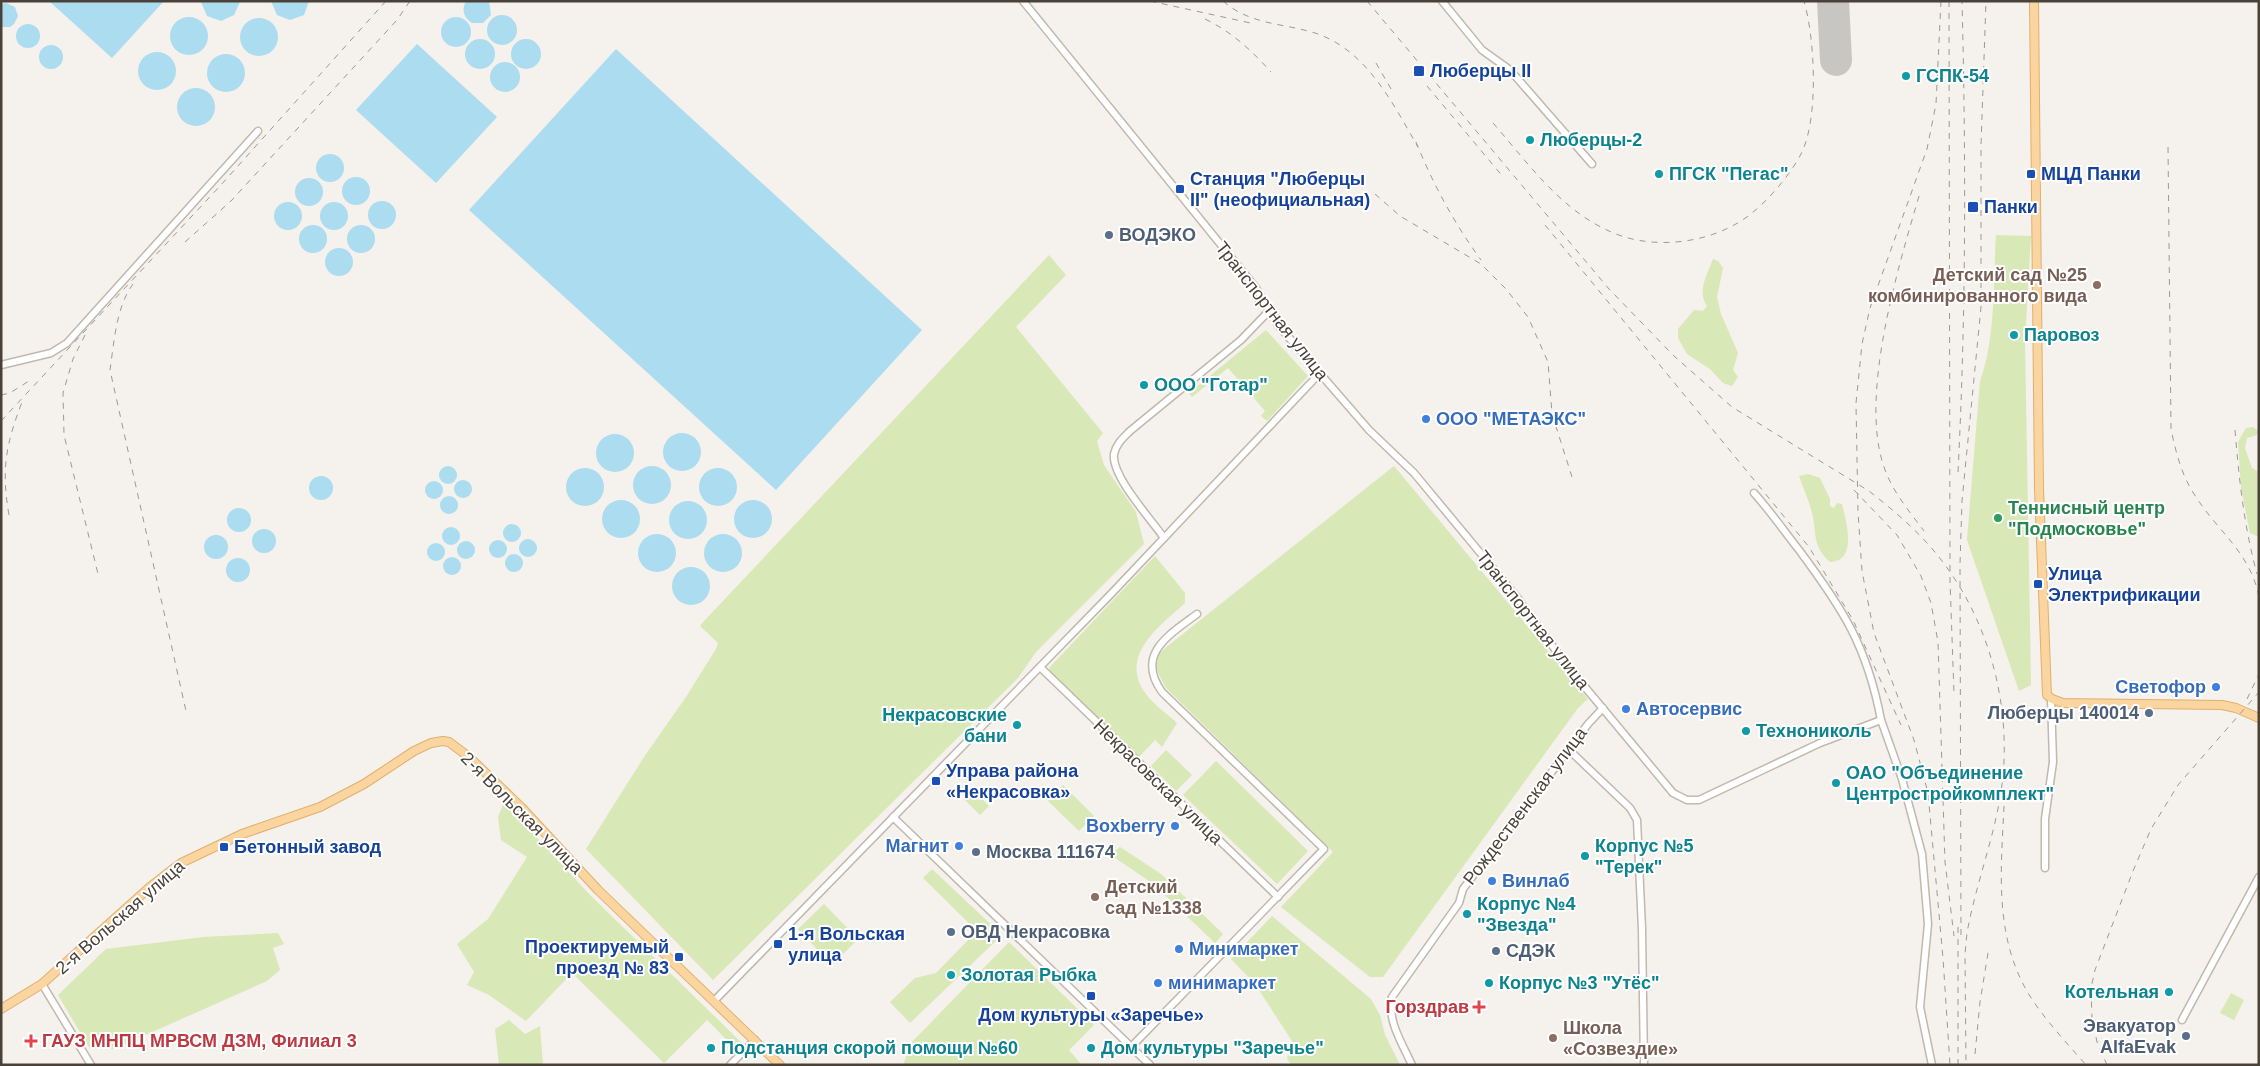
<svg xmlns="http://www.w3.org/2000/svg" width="2260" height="1066" font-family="Arial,sans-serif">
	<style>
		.green { fill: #d8e8b7 }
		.water { fill: #abdcef }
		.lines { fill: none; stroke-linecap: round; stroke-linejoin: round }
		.taxiway { stroke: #c8c6c3; stroke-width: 12 }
		.runway { stroke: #c8c6c3; stroke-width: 32 }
		.minor-casing { stroke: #c1b8ae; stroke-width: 9 }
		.major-casing { stroke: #e1af6f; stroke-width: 10 }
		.minor { stroke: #fff; stroke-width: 6 }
		.major { stroke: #fbd59f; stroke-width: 8 }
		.rail { stroke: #9a9a9a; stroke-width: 1; stroke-dasharray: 6 6; stroke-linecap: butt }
		.transit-dot { fill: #1a4fb4; stroke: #fff; stroke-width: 2 }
		.culture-dot { fill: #0f9aa8; stroke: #fff; stroke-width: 2 }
		.service-dot { fill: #5c6f8a; stroke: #fff; stroke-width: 2 }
		.education-dot { fill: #8d6e63; stroke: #fff; stroke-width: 2 }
		.shop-dot { fill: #3f7fe0; stroke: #fff; stroke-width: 2 }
		.leisure-dot { fill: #2e9e5b; stroke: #fff; stroke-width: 2 }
		.health-dot { fill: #e0444e; stroke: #fff; stroke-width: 2 }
		.labels { text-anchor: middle; stroke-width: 4; stroke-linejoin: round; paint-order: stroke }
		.transit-label { font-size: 18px; font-weight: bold; fill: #164399; stroke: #fff; text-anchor: start }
		.culture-label { font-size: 18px; font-weight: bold; fill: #0d838f; stroke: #fff; text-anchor: start }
		.service-label { font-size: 18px; font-weight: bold; fill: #4e5e75; stroke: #fff; text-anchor: start }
		.education-label { font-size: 18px; font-weight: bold; fill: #785e54; stroke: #fff; text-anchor: start }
		.street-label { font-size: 18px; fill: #4a4139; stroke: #fff }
		.shop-label { font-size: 18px; font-weight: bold; fill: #366cbe; stroke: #fff; text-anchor: start }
		.leisure-label { font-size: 18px; font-weight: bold; fill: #27864d; stroke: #fff; text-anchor: start }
		.health-label { font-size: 18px; font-weight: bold; fill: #be3a42; stroke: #fff; text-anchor: end }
	</style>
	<rect width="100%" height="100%" fill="#f5f1ec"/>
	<!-- green -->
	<g class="green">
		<path d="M1996 235 2031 236 2025 340 2031 685 2019 691 1967 540 1980 381C1996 338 1993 281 1996 235Z"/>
		<polygon points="1049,255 1066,275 1016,327 1103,433 1097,441 1104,465 1136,512 1144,544 1036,652 1018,678 713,980 586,849 644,757 686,697 716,649 718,643 700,626 705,620"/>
		<path d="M1713 259 1718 261 1723 268 1717 297 1721 314 1738 353 1733 370 1738 377 1732 386 1723 383 1710 369 1687 354 1678 338V329L1694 310 1703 311 1707 306C1697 291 1707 275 1713 259Z"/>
		<polygon points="1266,330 1308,376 1267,421 1261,416 1265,411 1228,368 1192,397 1189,393"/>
		<polygon points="2253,427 2258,431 2257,435 2247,438 2245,448 2252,468 2259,472 2259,537 2250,533 2241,488 2238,442 2246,428"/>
		<polygon points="1394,466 1588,699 1578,708 1383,977 1370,977 1281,907 1333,852 1166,688 1156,669 1159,653"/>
		<path d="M1808 474 1820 478 1830 499V506L1834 508 1837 503 1842 504C1846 521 1858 561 1830 562 1812 546 1817 534 1812 513 1809 500 1803 488 1799 476Z"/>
		<path d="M1155 556 1185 593V603C1160 626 1118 655 1146 694 1153 704 1167 714 1177 723L1162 747 1155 740 1139 757 1051 674 1049 668Z"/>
		<polygon points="1166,750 1192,775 1176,791 1151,766"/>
		<polygon points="1216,761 1308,851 1277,884 1183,795"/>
		<polygon points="1063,785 1094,816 1079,831 1048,801"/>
		<polygon points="973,790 989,806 980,815 964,799"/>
		<polygon points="504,802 589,894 743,1044 737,1050 707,1020 664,1063 572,973 526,1021 489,995 467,985 474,972 457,944 488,919 527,857 501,840 498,817"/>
		<polygon points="1120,847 1161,874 1223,934 1215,943 1152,883 1111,855"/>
		<polygon points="932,869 1002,935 910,1023 890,1002 915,978 936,973 977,931 923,878"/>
		<polygon points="824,904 858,939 832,965 798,929"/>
		<polygon points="1272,916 1371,999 1380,1015 1385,1035 1400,1065 1291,1065 1287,1058 1292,1041 1255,984 1231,959"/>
		<polygon points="278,933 284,944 273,948 280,970 267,981 114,1049 90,1049 58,995 106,949 203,937"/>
		<polygon points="1009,942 1094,1025 1069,1050 1082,1065 903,1065 911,1043"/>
		<polygon points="2231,993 2244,1000 2234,1020 2220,1013"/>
		<polygon points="509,1020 525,1034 540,1026 543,1065 499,1065 495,1029"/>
	</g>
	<!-- water -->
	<g class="water">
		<polygon points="49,1 164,1 112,58"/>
		<polygon points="271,1 309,1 304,15 290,20 277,15"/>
		<path d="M466 1H489L491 15 483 23H472C464 18 461 10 466 1Z"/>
		<polygon points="201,2 240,1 240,2 234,15 221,21 207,16"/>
		<polygon points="6,3 15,7 18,16 14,24 10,27 1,27 1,4"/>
		<circle cx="502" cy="30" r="15"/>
		<circle cx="189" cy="36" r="19"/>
		<circle cx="456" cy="32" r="15"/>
		<circle cx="259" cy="37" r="19"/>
		<circle cx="28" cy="36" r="12"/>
		<circle cx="526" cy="54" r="15"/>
		<circle cx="480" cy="54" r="15"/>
		<polygon points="417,44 497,117 436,183 356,110"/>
		<circle cx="51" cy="57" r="12"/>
		<polygon points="616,49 922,330 776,490 469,210"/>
		<circle cx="157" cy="71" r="19"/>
		<circle cx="226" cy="73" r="19"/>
		<circle cx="505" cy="77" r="15"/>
		<circle cx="196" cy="107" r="19"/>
		<circle cx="330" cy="168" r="14"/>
		<circle cx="356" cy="191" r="14"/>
		<circle cx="309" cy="192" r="14"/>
		<circle cx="382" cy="215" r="14"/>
		<circle cx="334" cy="216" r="14"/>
		<circle cx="288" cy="216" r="14"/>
		<circle cx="313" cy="239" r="14"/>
		<circle cx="361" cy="239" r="14"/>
		<circle cx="339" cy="262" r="14"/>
		<circle cx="682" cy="452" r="19"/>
		<circle cx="615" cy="453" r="19"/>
		<circle cx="448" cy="475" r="9"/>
		<circle cx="652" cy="485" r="19"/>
		<circle cx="718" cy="487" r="19"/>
		<circle cx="585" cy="487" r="19"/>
		<circle cx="321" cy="488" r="12"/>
		<circle cx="463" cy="489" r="9"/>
		<circle cx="434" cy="490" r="9"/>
		<circle cx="449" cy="505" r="9"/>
		<circle cx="621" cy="519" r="19"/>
		<circle cx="753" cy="519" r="19"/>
		<circle cx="688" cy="520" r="19"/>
		<circle cx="239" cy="520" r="12"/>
		<circle cx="512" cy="533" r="9"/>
		<circle cx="451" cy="536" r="9"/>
		<circle cx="264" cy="541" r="12"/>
		<circle cx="657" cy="553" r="19"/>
		<circle cx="723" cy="553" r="19"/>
		<circle cx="216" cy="547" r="12"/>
		<circle cx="528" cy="548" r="9"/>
		<circle cx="498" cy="549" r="9"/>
		<circle cx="466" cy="550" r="9"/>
		<circle cx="436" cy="552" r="9"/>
		<circle cx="514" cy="563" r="9"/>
		<circle cx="452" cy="566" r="9"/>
		<circle cx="238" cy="570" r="12"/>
		<circle cx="691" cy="586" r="19"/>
	</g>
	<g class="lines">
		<!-- taxiway -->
		<polyline class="taxiway" points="1829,1 1833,5"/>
		<!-- runway -->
		<polyline class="runway" points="1833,1 1836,60"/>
		<!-- minor casing -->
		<g class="minor-casing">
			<g id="minor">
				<polyline points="1023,1 1256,288 1278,325 1369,430 1414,473 1516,596 1565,663 1673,793 1687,800 1699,800 1820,743 1881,720 1902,779 1922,854 1928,924 1920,1007 1932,1065"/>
				<polyline points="1442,1 1482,50 1510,70 1592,164"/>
				<polyline points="1,365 51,353 67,343 258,131"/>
				<path d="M1754 493C1771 512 1784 531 1799 550 1843 609 1867 646 1881 720"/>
				<path d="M1164 538C1151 519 1111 476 1114 454 1116 444 1123 438 1130 431L1241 340 1269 311"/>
				<polyline points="1040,667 1278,897"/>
				<polyline points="1568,749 1630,808 1637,820 1642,929 1644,1065"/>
				<polyline points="893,817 1150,1065"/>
				<polyline points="2045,868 2045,819 2053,762 2051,698"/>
				<polyline points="42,984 91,1065"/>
				<polyline points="715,1000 1111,594 1320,373"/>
				<polyline points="2182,1020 2259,877"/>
				<path d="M1131 1047 1324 849 1162 692C1135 654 1169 635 1197 614"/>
				<polyline points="730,1065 755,1040"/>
				<path d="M1412 1065C1402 1043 1387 1021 1392 997L1459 903 1463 889 1588 724 1603 708"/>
			</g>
		</g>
		<!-- major casing -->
		<g class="major-casing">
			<g id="major">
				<polyline points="2034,1 2039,489 2047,695 2052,699 2063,703 2222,705 2236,708 2259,718"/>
				<polyline points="1,1009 42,984 150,887 181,863 242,834 320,807 364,784 414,751 431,743 443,741 449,742 469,757 521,807 598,890 780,1065"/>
			</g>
		</g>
		<!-- minor -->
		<use href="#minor" class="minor"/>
		<!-- major -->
		<use href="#major" class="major"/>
		<!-- rail -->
		<g class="rail">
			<polyline points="1150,1 1255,24"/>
			<path d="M1223 1C1250 25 1283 23 1315 33 1367 50 1393 104 1418 147"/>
			<path d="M1367 1 1609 289 1674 356 1732 407 1869 491C1897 513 1924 536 1945 565 1993 629 2014 719 2000 798 1992 844 1975 888 1967 933L1965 954 1966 1065"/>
			<polyline points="1941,1 1936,104 1927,149 1870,308 1862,344 1856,403 1858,512 1862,571 1874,633 1914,740 1928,793 1943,958 1950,1065"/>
			<polyline points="1949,1 1950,580 1954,694"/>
			<path d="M1205 19C1232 32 1251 50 1271 72"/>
			<polyline points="1376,63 1394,94"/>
			<polyline points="1427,86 1504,178"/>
			<path d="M1493 123C1528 163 1560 209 1609 231 1647 249 1698 245 1734 225 1758 213 1788 179 1801 154 1819 119 1815 39 1804 1"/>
			<path d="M1416 142C1433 184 1454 223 1481 260"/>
			<path d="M2168 147 2171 429C2176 453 2182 477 2196 497 2219 533 2250 552 2259 597"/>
			<polyline points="1375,194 1400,216 1481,264 1506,289 1528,317 1548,362 1552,414 1572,477"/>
			<path d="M1919 196C1898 268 1859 396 1884 467 1892 491 1909 511 1924 531"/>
			<polyline points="1545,225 1809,547 1853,620 1901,725"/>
			<polyline points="185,242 231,201 397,20 410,1"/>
			<path d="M133 284C116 307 114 343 110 370L186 711"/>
			<polyline points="85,335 73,359 63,393 64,435 99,578"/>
			<polyline points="1,395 10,393 32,379"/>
			<polyline points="1,421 220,186 386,1"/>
			<path d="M2235 430C2239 479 2244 526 2257 574"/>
			<path d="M1958 472C1966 315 1966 159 1962 1"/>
			<polyline points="1854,490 1897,535 1921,576 1931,603 1938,642 1945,862 1954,936"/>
			<path d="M9 515C1 469 6 444 22 402"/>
			<polyline points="2247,699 2259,674"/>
			<path d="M2004 806C2001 870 1994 935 2028 993 2044 1019 2066 1042 2086 1065"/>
			<polyline points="1961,935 1960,564 1962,501 1981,307 1981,145 1986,1"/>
			<polyline points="1975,1054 1980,1002 1989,947"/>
			<polyline points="1958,1065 1958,927"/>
			<polyline points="2107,1065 2097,1042 2092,1018 2091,988 2095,970 2133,871 2151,829 2178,785 2259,692"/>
		</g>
	</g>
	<!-- markers -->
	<g class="transit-dot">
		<rect x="1413" y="65" width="12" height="12" rx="2.5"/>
		<rect x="2026" y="169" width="10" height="10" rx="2.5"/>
		<rect x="1175" y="184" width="10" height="10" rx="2.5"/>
		<rect x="1967" y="201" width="12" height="12" rx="2.5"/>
		<rect x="2033" y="579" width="10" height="10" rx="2.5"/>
		<rect x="931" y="776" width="10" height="10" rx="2.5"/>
		<rect x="219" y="842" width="10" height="10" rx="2.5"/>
		<rect x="773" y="939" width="10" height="10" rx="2.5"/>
		<rect x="674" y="952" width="10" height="10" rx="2.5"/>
		<rect x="1086" y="991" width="10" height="10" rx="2.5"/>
	</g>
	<g class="culture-dot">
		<circle cx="1906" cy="76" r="5"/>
		<circle cx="1530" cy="140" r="5"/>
		<circle cx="1659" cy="174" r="5"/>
		<circle cx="2014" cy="335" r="5"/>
		<circle cx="1144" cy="385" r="5"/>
		<circle cx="1017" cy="725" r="5"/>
		<circle cx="1746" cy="731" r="5"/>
		<circle cx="1836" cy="783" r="5"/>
		<circle cx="1585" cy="856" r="5"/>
		<circle cx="1467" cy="914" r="5"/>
		<circle cx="951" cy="975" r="5"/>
		<circle cx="1489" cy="983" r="5"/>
		<circle cx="2169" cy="992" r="5"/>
		<circle cx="711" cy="1048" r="5"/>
		<circle cx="1091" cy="1048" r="5"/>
	</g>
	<g class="service-dot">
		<circle cx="1109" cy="235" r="5"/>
		<circle cx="2149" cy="713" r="5"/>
		<circle cx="976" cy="852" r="5"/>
		<circle cx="951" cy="932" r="5"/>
		<circle cx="1496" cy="951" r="5"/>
		<circle cx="2186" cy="1036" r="5"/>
	</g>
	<g class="education-dot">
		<circle cx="2097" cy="285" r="5"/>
		<circle cx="1095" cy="897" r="5"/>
		<circle cx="1553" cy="1038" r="5"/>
	</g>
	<g class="shop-dot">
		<circle cx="1426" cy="419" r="5"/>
		<circle cx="2216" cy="687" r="5"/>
		<circle cx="1626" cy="709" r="5"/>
		<circle cx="1175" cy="826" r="5"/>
		<circle cx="959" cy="846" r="5"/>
		<circle cx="1492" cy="881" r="5"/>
		<circle cx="1179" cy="949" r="5"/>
		<circle cx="1158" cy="983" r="5"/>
	</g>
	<circle class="leisure-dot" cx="1998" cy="518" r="5"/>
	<g class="health-dot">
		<path d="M1476.5 999.5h5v5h5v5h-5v5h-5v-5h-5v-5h5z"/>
		<path d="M28.5 1033.5h5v5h5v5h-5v5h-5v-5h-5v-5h5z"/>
	</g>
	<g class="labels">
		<!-- transit labels -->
		<g class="transit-label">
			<text x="1430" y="77">Люберцы II</text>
			<text x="2041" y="180">МЦД Панки</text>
			<text x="1190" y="185">Станция "Люберцы<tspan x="1190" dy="21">II" (неофициальная)</tspan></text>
			<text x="1984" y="213">Панки</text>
			<text x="2048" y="580">Улица<tspan x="2048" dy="21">Электрификации</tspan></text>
			<text x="946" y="777">Управа района<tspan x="946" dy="21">«Некрасовка»</tspan></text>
			<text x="234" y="853">Бетонный завод</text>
			<text x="788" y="940">1-я Вольская<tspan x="788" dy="21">улица</tspan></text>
			<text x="669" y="953" text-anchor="end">Проектируемый<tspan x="669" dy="21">проезд № 83</tspan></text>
			<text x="1091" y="1021" text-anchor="middle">Дом культуры «Заречье»</text>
		</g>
		<!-- culture labels -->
		<g class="culture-label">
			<text x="1916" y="82">ГСПК-54</text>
			<text x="1540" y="146">Люберцы-2</text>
			<text x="1669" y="180">ПГСК "Пегас"</text>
			<text x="2024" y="341">Паровоз</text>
			<text x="1154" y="391">ООО "Готар"</text>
			<text x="1007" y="721" text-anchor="end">Некрасовские<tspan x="1007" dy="21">бани</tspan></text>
			<text x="1756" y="737">Технониколь</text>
			<text x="1846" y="779">ОАО "Объединение<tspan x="1846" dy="21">Центростройкомплект"</tspan></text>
			<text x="1595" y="852">Корпус №5<tspan x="1595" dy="21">"Терек"</tspan></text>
			<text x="1477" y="910">Корпус №4<tspan x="1477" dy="21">"Звезда"</tspan></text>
			<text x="961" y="981">Золотая Рыбка</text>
			<text x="1499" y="989">Корпус №3 "Утёс"</text>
			<text x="2159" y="998" text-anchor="end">Котельная</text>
			<text x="721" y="1054">Подстанция скорой помощи №60</text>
			<text x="1101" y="1054">Дом культуры "Заречье"</text>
		</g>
		<!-- service labels -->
		<g class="service-label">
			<text x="1119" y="241">ВОДЭКО</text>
			<text x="2139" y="719" text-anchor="end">Люберцы 140014</text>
			<text x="986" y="858">Москва 111674</text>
			<text x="961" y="938">ОВД Некрасовка</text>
			<text x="1506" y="957">СДЭК</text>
			<text x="2176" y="1032" text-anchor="end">Эвакуатор<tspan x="2176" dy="21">AlfaEvak</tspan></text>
		</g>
		<!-- education labels -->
		<g class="education-label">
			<text x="2087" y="281" text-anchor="end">Детский сад №25<tspan x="2087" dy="21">комбинированного вида</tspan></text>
			<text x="1105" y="893">Детский<tspan x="1105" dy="21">сад №1338</tspan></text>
			<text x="1563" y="1034">Школа<tspan x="1563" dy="21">«Созвездие»</tspan></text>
		</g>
		<!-- street labels -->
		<g class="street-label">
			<text transform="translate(1272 311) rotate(52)" y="6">Транспортная улица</text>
			<text transform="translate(1533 620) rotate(52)" y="6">Транспортная улица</text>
			<text transform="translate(1158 782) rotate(44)" y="6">Некрасовская улица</text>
			<text transform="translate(1525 806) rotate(-53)" y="6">Рождественская улица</text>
			<text transform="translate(522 813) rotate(45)" y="6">2-я Вольская улица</text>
			<text transform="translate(120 917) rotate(-41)" y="6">2-я Вольская улица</text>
		</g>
		<!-- shop labels -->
		<g class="shop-label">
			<text x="1436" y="425">ООО "МЕТАЭКС"</text>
			<text x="2206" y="693" text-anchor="end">Светофор</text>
			<text x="1636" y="715">Автосервис</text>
			<text x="1165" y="832" text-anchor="end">Boxberry</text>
			<text x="949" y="852" text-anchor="end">Магнит</text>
			<text x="1502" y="887">Винлаб</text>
			<text x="1189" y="955">Минимаркет</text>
			<text x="1168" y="989">минимаркет</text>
		</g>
		<!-- leisure labels -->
		<g class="leisure-label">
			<text x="2008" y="514">Теннисный центр<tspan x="2008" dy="21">"Подмосковье"</tspan></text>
		</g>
		<!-- health labels -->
		<g class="health-label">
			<text x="1469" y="1013">Горздрав</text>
			<text x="42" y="1047" text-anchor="start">ГАУЗ МНПЦ МРВСМ ДЗМ, Филиал 3</text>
		</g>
	</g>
	<!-- border -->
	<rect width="2260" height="1066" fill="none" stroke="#4a4139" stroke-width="5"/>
</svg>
